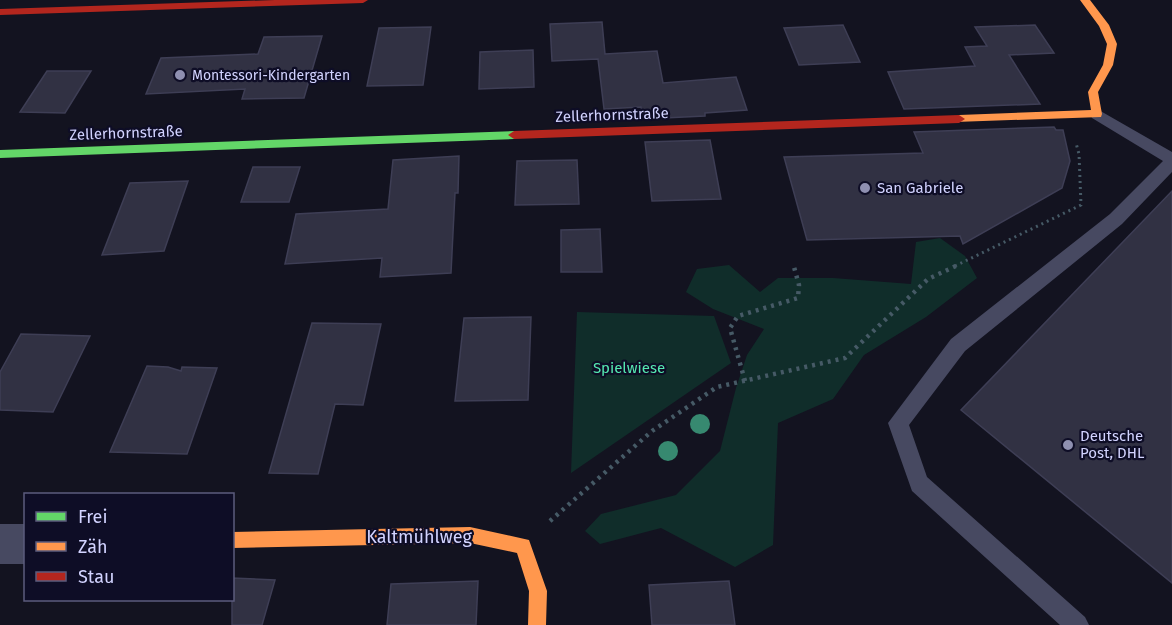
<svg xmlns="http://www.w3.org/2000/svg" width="1172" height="625" font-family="'Fira Sans',sans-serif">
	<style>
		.green { fill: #102d2a }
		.building { fill: #313143; stroke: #3e3e55; stroke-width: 1.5 }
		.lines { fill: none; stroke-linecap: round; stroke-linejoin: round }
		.path-far1 { stroke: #465a66; stroke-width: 3; stroke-dasharray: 2 4; stroke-linecap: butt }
		.path { stroke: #465a66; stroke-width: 4.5; stroke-dasharray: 3 5; stroke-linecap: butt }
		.lane { fill: #474961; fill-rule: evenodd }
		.street { fill: #474961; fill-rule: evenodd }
		.fast { fill: #63d668; fill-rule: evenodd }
		.slow { fill: #ff974d; fill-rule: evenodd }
		.jam { fill: #b3261e; fill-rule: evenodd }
		.tree { fill: #378970 }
		.poi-dot { fill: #8f90b1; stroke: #0e0d26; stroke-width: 2 }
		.labels { text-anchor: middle; stroke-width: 4.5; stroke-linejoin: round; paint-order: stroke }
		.far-poi-label { font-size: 14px; fill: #d2d3ff; stroke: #0e0d26; text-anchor: start }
		.street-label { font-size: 15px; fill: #d2d3ff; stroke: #0e0d26 }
		.poi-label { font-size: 15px; fill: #d2d3ff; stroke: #0e0d26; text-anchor: start }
		.park-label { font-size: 15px; fill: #55e9b1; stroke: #0e0d26 }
		.near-street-label { font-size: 18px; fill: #d2d3ff; stroke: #0e0d26 }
	</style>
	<rect width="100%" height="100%" fill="#131320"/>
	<!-- green -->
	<g class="green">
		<polygon points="940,238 965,256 977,278 926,317 864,355 833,399 778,423 773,545 735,567 661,528 600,544 585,531 601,514 676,495 720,451 736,388 747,355 764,329 713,309 686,292 697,269 729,265 760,292 778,278 833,278 911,284 916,242"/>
		<polygon points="577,312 714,316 731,363 571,473"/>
	</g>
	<!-- building -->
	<g class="building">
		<polygon points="602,22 605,54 657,51 663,83 736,77 747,110 705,113 705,116 643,119 641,107 604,109 598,59 552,61 550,24"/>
		<polygon points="843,25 860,62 799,65 784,28"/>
		<polygon points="1035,25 1054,53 1009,55 1040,104 904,109 888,72 975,66 965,47 987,46 975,27"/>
		<polygon points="431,27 423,85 367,86 379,28"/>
		<polygon points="322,36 304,98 242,99 245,89 146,94 161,58 258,54 264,37"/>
		<polygon points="533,50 534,87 479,89 480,52"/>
		<polygon points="47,71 91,71 65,113 20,112"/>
		<polygon points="1054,127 1056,130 1063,130 1070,161 1062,188 963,244 960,236 807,240 784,157 923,153 914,132"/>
		<polygon points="710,140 721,199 652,201 645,142"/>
		<polygon points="459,156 458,193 455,193 451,273 380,277 382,258 285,264 296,214 388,209 393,160"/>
		<polygon points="577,160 579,204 515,205 517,161"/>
		<polygon points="253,167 300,167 289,202 241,202"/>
		<polygon points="188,181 164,251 102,255 130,183"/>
		<polygon points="1172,191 1172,583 961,410"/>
		<polygon points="600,229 602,272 561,272 561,230"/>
		<polygon points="531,317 528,400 455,401 464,318"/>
		<polygon points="312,323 381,324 363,405 335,404 318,474 269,473"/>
		<polygon points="21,334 90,336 53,412 0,410 0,372"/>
		<polygon points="147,366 168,367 181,371 182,367 217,368 187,454 110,452"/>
		<polygon points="232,578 275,580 262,625 232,625"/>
		<polygon points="478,581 476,625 387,625 391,584"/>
		<polygon points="729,581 735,625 652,625 649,585"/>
	</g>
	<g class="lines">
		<!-- path-far1 -->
		<polyline class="path-far1" points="955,266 1081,205 1079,154 1076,143"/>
		<!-- path -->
		<g class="path">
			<polyline points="745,381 730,328 738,316 798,298 799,285 794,267"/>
			<polyline points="550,521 652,431 717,387 845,358 928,279 958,265"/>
		</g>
		<!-- lane -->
		<polygon class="lane" points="1097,109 1172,152 1172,172 1122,224 965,351 909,425 927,477 1085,617 1089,625 1060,625 912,491 888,423 951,339 1110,214 1163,161 1092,118 1090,114"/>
		<!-- street -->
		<rect class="street" x="0" y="524" width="26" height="40"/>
		<!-- fast -->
		<polygon class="fast" points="514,131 520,135 514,139 0,158 0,150"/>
		<!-- slow -->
		<g class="slow">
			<polygon points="1080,0 1090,0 1109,25 1117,44 1113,65 1098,92 1102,114 1101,117 955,122 953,119 959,115 1091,110 1088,92 1103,65 1107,44 1099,26"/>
			<polygon points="470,527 529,540 547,591 546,625 528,625 529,591 517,553 470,543 232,548 232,532"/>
		</g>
		<!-- jam -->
		<g class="jam">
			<polygon points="275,0 368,0 363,3 0,15 0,9"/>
			<polygon points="959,115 965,119 959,123 514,139 508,135 514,131"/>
		</g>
	</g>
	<!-- trees -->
	<g class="tree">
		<circle cx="700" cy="424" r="10"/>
		<circle cx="668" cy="451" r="10"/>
	</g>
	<!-- markers -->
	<g class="poi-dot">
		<circle cx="180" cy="75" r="6"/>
		<circle cx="865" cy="188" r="6"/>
		<circle cx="1068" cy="445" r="6"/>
	</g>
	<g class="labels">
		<!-- far-poi labels -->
		<g class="far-poi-label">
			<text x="192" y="80">Montessori-Kindergarten</text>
		</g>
		<!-- street labels -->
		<g class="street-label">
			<text transform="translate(612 115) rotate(-2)" y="5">Zellerhornstraße</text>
			<text transform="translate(126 133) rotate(-2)" y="5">Zellerhornstraße</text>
		</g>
		<!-- poi labels -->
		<g class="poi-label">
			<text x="877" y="193">San Gabriele</text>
			<text x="1080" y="441">Deutsche<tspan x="1080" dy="17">Post, DHL</tspan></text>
		</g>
		<!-- park labels -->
		<g class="park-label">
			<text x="629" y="373">Spielwiese</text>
		</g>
		<!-- near-street labels -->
		<g class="near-street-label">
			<text x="419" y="543">Kaltmühlweg</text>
		</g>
	</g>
	<!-- legend -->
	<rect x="24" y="493" width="210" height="108" fill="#0e0d26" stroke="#5c5c7d" stroke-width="1.5"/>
	<rect x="36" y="512" width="30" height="9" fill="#63d668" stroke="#5c5c7d" stroke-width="1.5"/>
	<text x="78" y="523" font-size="18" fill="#d2d3ff">Frei</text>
	<rect x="36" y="542" width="30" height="9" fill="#ff974d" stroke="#5c5c7d" stroke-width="1.5"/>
	<text x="78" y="553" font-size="18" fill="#d2d3ff">Zäh</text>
	<rect x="36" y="572" width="30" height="9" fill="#b3261e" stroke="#5c5c7d" stroke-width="1.5"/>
	<text x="78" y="583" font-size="18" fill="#d2d3ff">Stau</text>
</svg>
